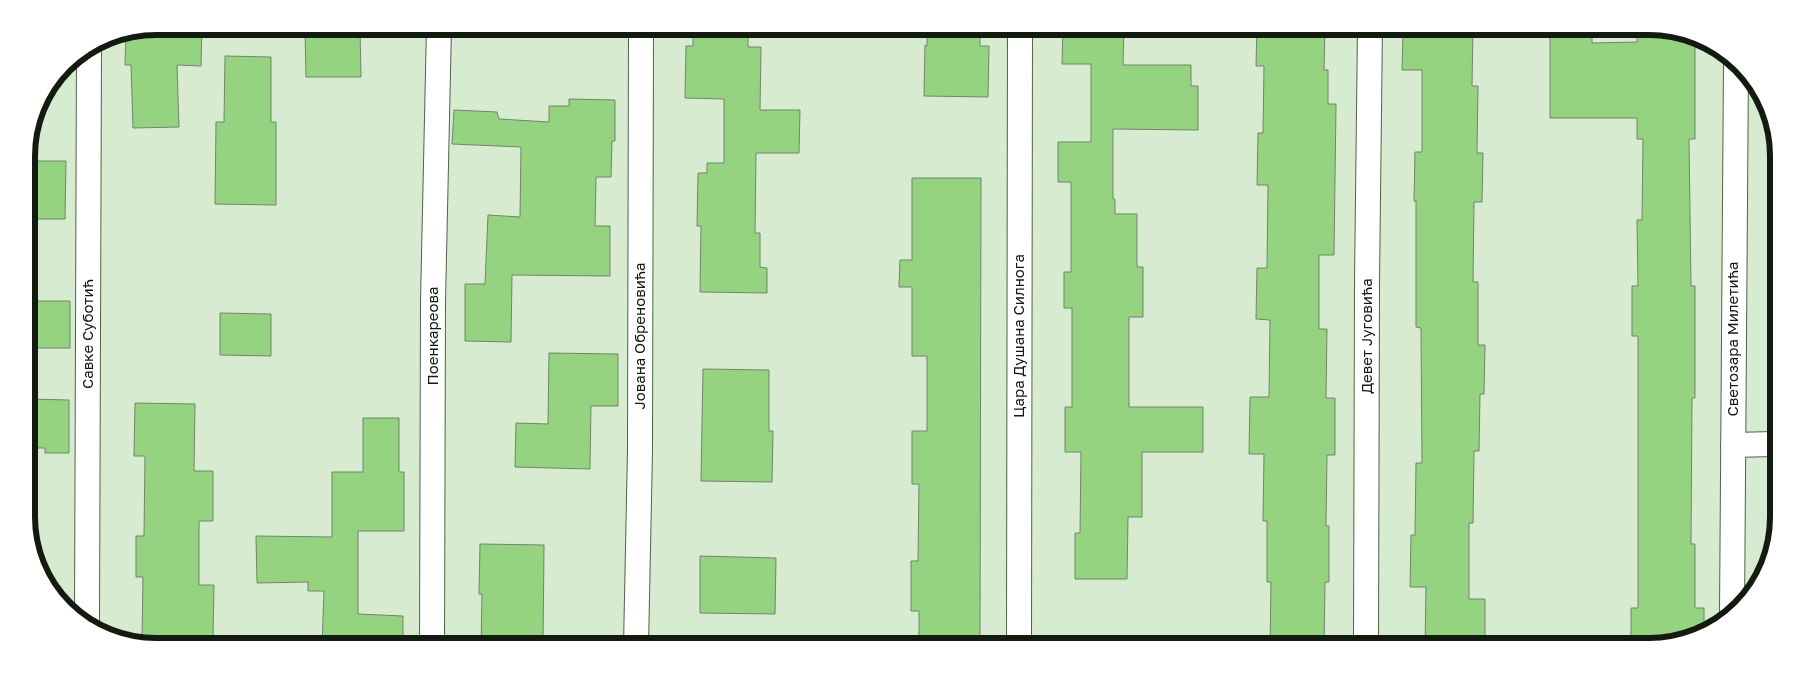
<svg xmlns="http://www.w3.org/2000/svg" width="1805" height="673" font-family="'Golos Text',sans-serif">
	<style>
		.building { fill: #95d380; stroke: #72846c }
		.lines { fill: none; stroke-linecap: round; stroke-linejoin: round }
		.minor-casing { stroke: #50624b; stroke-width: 26 }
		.minor { stroke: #fff; stroke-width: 24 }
		.labels { text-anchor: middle; stroke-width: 4.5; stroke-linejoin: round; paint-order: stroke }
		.street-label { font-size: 15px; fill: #131a10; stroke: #fff }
		.rim { fill: none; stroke: #131a10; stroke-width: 6 }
	</style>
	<rect width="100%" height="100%" fill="#d6ebd0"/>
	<!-- building -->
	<g class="building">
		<polygon points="156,26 202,26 201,66 177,65 179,127 133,128 131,65 125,65 126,32"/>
		<polygon points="693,26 748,26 748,47 761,47 760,110 800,110 799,153 756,153 755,233 760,233 760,267 767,268 767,293 700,292 701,226 697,226 698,173 707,173 707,163 724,163 724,99 685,98 686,46 693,46"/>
		<polygon points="927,26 980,26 980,46 989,46 988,97 924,96 925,45 927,46"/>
		<polygon points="1063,26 1124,26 1123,65 1191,65 1191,86 1198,86 1198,130 1113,129 1113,199 1115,199 1115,214 1137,214 1137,267 1143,267 1143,317 1129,317 1129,407 1203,407 1203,452 1142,452 1142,517 1128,517 1127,579 1075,579 1075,533 1080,533 1081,452 1065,452 1065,407 1072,407 1072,308 1064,308 1064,272 1071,272 1071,182 1058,182 1058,142 1091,142 1091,64 1062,64"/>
		<polygon points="1257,26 1325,26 1324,70 1328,70 1328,104 1336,104 1334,255 1319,255 1319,329 1327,329 1326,398 1335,398 1335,455 1327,455 1326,526 1329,526 1329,582 1325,582 1324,647 1270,647 1271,582 1267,582 1267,521 1263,521 1264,454 1249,454 1250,397 1269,397 1270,320 1256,319 1257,268 1267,268 1268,185 1257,185 1258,133 1263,133 1264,66 1256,66"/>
		<polygon points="1416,26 1473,26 1472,86 1478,86 1477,153 1483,153 1482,202 1474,202 1473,282 1478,282 1478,345 1485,345 1484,394 1480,394 1479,451 1474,451 1473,523 1469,523 1469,599 1485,599 1485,647 1425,647 1426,587 1410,587 1411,535 1415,535 1416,463 1422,463 1421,328 1416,327 1416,201 1414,201 1415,152 1422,152 1422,70 1402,70 1403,30 1416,30"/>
		<polygon points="1550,26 1592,26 1592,43 1637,42 1637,26 1649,26 1691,33 1695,36 1695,139 1689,139 1691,286 1695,286 1695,398 1692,398 1691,544 1695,544 1695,608 1704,608 1704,629 1658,646 1631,646 1631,608 1638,608 1638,336 1632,336 1632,286 1638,286 1637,220 1642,220 1643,139 1637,139 1637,118 1550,118"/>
		<polygon points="360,29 361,77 306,77 305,30"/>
		<polygon points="225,56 271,57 271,122 276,122 276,205 215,204 216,122 224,122"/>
		<polygon points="569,99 615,100 615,141 612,141 611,177 596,177 595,226 610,226 610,276 512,275 511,342 465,341 465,284 485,284 488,215 520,217 521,147 452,144 454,110 497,112 499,119 549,122 549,106 569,106"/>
		<polygon points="27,161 66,161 65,219 27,219"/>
		<polygon points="912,178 981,178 980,647 919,647 919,611 911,611 911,561 918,561 919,484 912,484 912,431 927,431 927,356 912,356 912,287 899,287 900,260 912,260"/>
		<polygon points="27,301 70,301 70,348 28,348"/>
		<polygon points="220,313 271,314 271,356 220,355"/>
		<polygon points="549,353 618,354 618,406 591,406 590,469 515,467 516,423 548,424"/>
		<polygon points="703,369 769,370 769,431 773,431 772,482 701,481"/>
		<polygon points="28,399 69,400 69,453 45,453 45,448 28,448"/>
		<polygon points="135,403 195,404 194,471 213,471 213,521 199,521 199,585 214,585 213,639 142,638 143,577 136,577 136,536 144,536 145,456 134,456"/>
		<polygon points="363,418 399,418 399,472 404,472 404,531 358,531 358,614 403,616 403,647 322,647 324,591 308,591 308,582 257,583 256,536 332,537 332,472 363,472"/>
		<polygon points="480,544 544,545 543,647 481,647 482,594 479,594"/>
		<polygon points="700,556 776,558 775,614 700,613"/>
	</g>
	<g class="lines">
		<!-- minor casing -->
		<g class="minor-casing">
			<g id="minor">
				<polyline points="1733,445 1774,444"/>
				<polyline points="1732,615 1736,63"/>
				<polyline points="87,622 89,47"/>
				<polyline points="432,647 433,302 439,26"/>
				<polyline points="636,647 640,449 641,26"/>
				<polyline points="1019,647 1020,26"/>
				<polyline points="1366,647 1367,283 1370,26"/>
			</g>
		</g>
		<!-- minor -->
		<use href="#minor" class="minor"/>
	</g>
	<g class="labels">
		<!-- street labels -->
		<g class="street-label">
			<text transform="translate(88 334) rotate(-90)" y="5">Савке Суботић</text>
			<text transform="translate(433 336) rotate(-90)" y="5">Поенкареова</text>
			<text transform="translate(640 336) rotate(-90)" y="5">Јована Обреновића</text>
			<text transform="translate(1019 336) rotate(-90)" y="5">Цара Душана Силнога</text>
			<text transform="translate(1367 336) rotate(-90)" y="5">Девет Југовића</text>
			<text transform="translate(1733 339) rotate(-90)" y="5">Светозара Милетића</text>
		</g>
	</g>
	<!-- crop -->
	<path d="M0 0H1805V673H0ZM156 35H1649A121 121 0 0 1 1770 156V517A121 121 0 0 1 1649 638H156A121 121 0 0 1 35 517V156A121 121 0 0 1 156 35Z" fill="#fff" fill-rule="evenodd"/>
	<path class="rim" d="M156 35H1649A121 121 0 0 1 1770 156V517A121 121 0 0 1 1649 638H156A121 121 0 0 1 35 517V156A121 121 0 0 1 156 35Z"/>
</svg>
